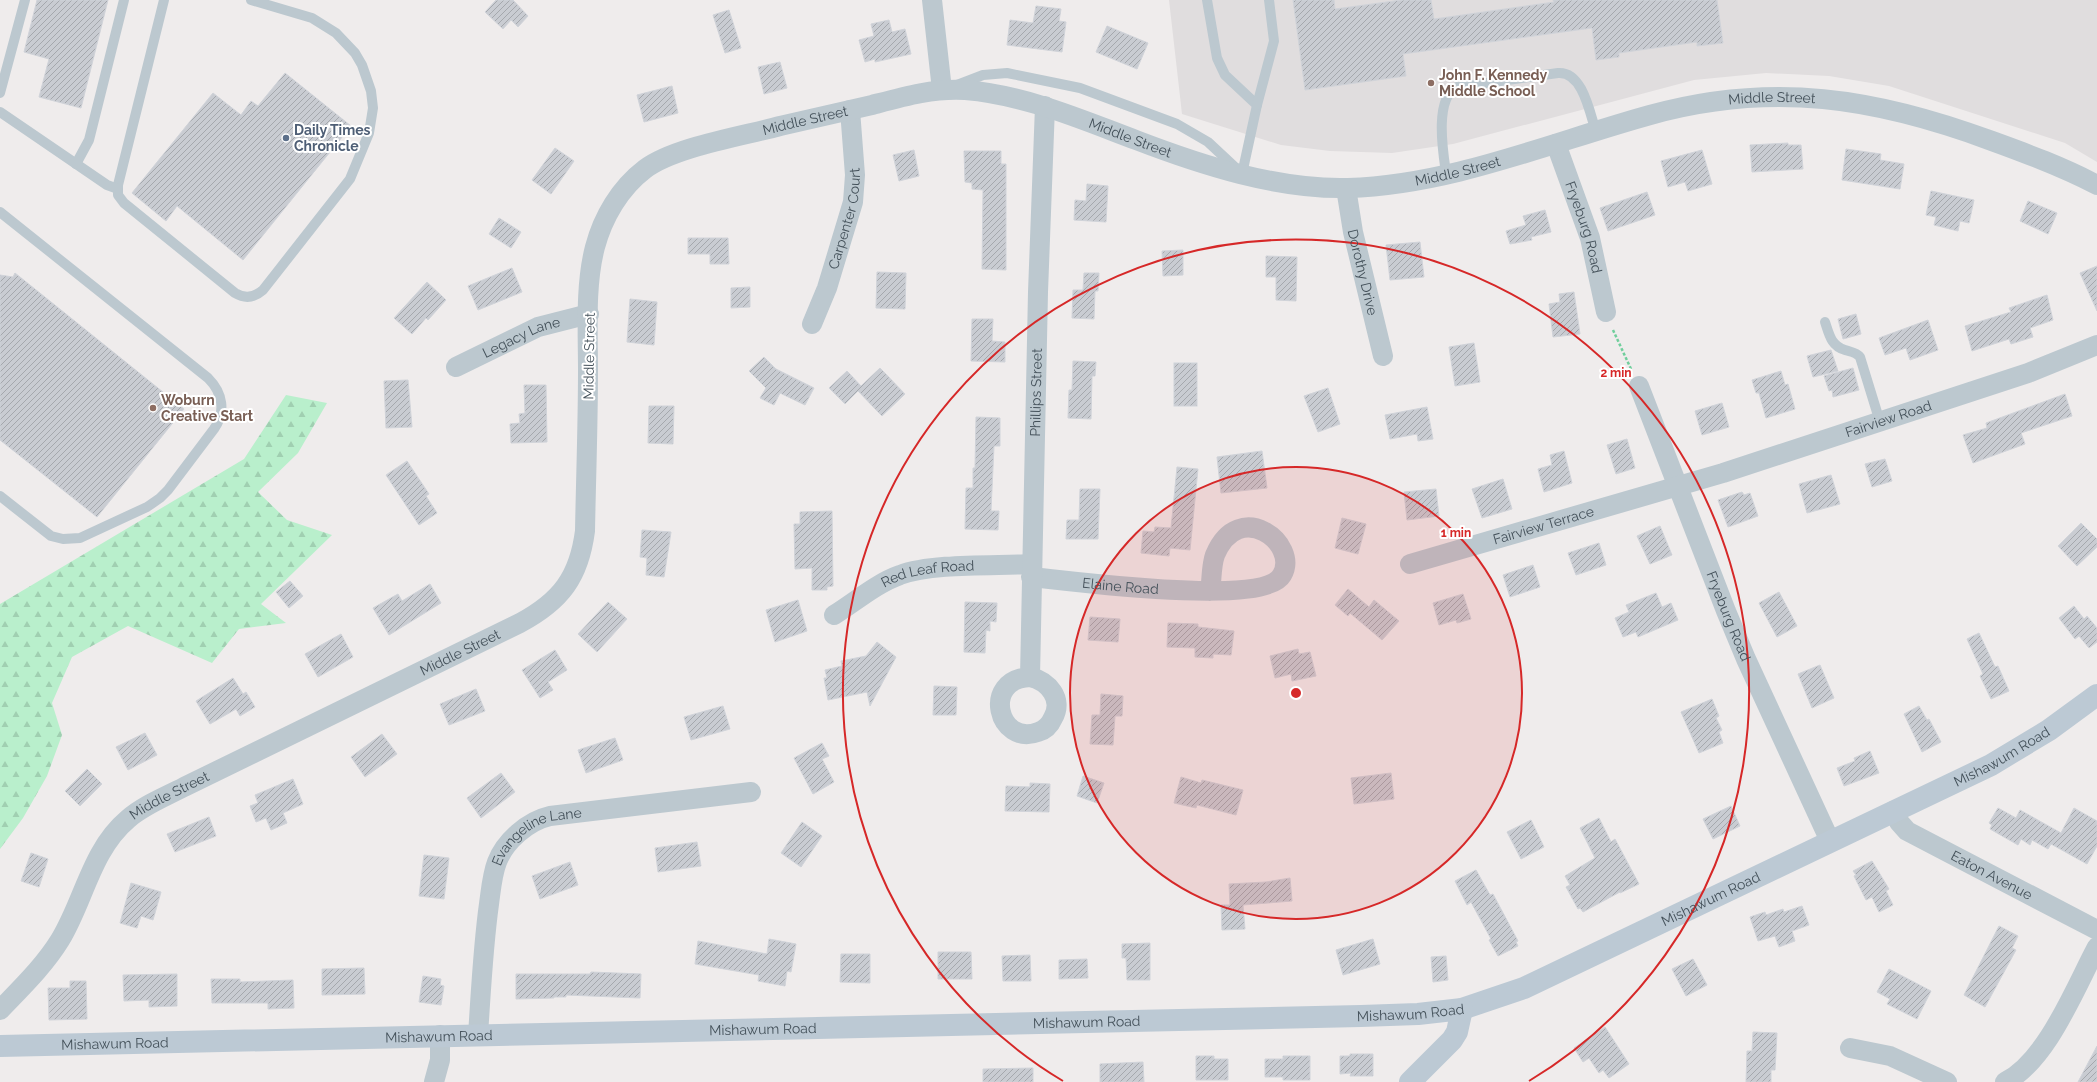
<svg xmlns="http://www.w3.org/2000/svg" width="2097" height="1082" font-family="Raleway,sans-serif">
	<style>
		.education { fill: #e0ddde }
		.forest { fill: url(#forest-firs) }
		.building { fill: url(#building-hatch); stroke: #d0d3d9 }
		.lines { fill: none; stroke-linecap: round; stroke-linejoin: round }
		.path { stroke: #70ce9c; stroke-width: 2.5; stroke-dasharray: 3 2; stroke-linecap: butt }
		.lane { stroke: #bcc8cf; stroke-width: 10 }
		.street { stroke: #bcc8cf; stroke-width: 20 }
		.secondary { stroke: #bcc9d4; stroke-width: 22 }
		.ring { fill: none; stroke: #d62828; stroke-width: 2 }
		.education-dot { fill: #8d6e63; stroke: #fff; stroke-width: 1.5 }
		.service-dot { fill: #5c6f8a; stroke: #fff; stroke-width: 1.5 }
		.labels { text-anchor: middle; stroke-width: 4; stroke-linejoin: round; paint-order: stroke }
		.education-label { font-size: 14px; font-weight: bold; fill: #785e54; stroke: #fff; text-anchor: start }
		.street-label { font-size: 14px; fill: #44515a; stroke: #fff }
		.service-label { font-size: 14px; font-weight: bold; fill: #4e5e75; stroke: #fff; text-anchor: start }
		.centre { fill: #d62828; stroke: #fff; stroke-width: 2 }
		.ring-label { font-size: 12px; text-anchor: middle; font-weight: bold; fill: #d62828; stroke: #fff; stroke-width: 4; stroke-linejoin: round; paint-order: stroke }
	</style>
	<defs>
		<pattern id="forest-firs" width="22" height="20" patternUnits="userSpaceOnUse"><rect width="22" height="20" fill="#b9efcc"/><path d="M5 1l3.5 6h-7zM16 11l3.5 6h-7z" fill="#a0cfb1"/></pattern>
		<pattern id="building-hatch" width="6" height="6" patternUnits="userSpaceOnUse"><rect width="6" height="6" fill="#c9ccd2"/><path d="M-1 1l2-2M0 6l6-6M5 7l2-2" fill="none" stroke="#a5a8ad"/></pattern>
	</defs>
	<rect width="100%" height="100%" fill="#efecec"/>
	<!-- education -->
	<polygon class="education" points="1169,0 2097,0 2097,162 2065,143 1889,86 1829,76 1766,73 1694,80 1453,144 1392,153 1330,151 1281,145 1182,114"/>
	<!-- forest -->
	<polygon class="forest" points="286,395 327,403 298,453 258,492 287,520 332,535 261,604 286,623 239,629 212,663 128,626 72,657 52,703 62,735 47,776 23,818 0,849 0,604 244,459"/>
	<!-- building -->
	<g class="building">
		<polygon points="37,0 108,0 81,108 39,97 49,59 24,52"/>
		<polygon points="496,0 513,0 528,16 518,27 511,20 503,29 485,12"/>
		<polygon points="1293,0 1334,0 1335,9 1401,0 1431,0 1434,19 1554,2 1553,0 1717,0 1723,43 1697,46 1697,42 1619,53 1619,57 1596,60 1592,28 1403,54 1406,76 1305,90"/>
		<polygon points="1036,6 1061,9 1059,21 1066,22 1062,52 1007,45 1010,20 1033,23"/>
		<polygon points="729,10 741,48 725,53 713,15"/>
		<polygon points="889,20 892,32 905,29 911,54 875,62 875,59 865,62 859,40 874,36 871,24"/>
		<polygon points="1107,26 1148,43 1137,69 1096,52"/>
		<polygon points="780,62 787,88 764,94 758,67"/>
		<polygon points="285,73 351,126 243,260 177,206 166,221 132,193 213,93 241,115 251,101 258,106"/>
		<polygon points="672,86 678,113 644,122 637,95"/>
		<polygon points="1788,143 1788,145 1801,145 1803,169 1752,172 1750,145"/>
		<polygon points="555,148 574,161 551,194 532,180"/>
		<polygon points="1846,149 1881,154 1880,160 1904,164 1900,189 1842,180"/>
		<polygon points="914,150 919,176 899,181 893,155"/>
		<polygon points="1702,150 1712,184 1688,191 1685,182 1668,187 1661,161"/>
		<polygon points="964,151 1001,151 1001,164 1006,164 1006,270 982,269 983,190 972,189 972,183 965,182"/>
		<polygon points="1087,184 1108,186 1106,222 1074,220 1075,200 1086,201"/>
		<polygon points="1931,191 1974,200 1969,223 1960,221 1958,231 1934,225 1936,217 1926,215"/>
		<polygon points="1647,192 1655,215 1608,231 1600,208"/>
		<polygon points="2028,201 2057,213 2048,234 2020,221"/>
		<polygon points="1545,210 1551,232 1531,237 1532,240 1510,244 1506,231 1526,225 1523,216"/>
		<polygon points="499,218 521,232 511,248 489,234"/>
		<polygon points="688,238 728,238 729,264 710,264 710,254 688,254"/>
		<polygon points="1420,242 1424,277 1390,280 1386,245"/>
		<polygon points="1183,250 1183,275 1163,276 1162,251"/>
		<polygon points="1266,256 1297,257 1296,301 1276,300 1276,277 1266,277"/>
		<polygon points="2097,266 2097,311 2080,273"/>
		<polygon points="512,268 522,292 478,310 468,286"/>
		<polygon points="877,272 906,273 905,309 876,308"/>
		<polygon points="15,273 184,409 97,517 0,440 0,275 13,277"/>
		<polygon points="1084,273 1099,273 1098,291 1095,291 1094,319 1072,318 1073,290 1083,290"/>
		<polygon points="427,282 446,300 428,320 426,318 412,334 394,318"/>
		<polygon points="750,287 750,307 731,308 731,288"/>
		<polygon points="1574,292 1580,334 1553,337 1549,304 1560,302 1559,294"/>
		<polygon points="2047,295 2053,320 2030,328 2033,337 2011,344 2009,339 1972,351 1965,326 2011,312 2009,308"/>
		<polygon points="630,299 657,302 654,345 627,342"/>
		<polygon points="1856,314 1861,334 1843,339 1838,319"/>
		<polygon points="972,319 993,319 992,341 1005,342 1005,362 971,361"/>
		<polygon points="1928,320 1938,350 1910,360 1906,348 1885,355 1879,338"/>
		<polygon points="1474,343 1480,382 1455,386 1449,347"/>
		<polygon points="1831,350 1838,371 1813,377 1807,356"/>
		<polygon points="764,357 776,369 814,388 805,405 780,393 774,405 760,398 766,388 749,371"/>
		<polygon points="1073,361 1096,362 1095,376 1092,376 1091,419 1068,418 1069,390 1072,390"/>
		<rect x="1174" y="363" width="23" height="43"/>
		<polygon points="880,368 905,394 882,416 858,391 845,404 829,388 847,371 861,386"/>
		<polygon points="1853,368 1859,390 1833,397 1832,390 1829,391 1824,376"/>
		<polygon points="1781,371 1785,385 1788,384 1795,409 1766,418 1759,393 1756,393 1752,380"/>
		<polygon points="408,380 412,427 386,428 384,381"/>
		<polygon points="524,385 546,385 547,442 511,443 510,424 520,423 519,414 525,413"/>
		<polygon points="1328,388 1340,424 1318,432 1304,396"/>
		<polygon points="2065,394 2072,416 2021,433 2025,444 1973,463 1963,435 1987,428 1986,423"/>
		<polygon points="1722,403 1729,427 1702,435 1695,411"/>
		<polygon points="649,406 674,406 673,444 648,443"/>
		<polygon points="1427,407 1433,439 1418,441 1417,434 1390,439 1385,415"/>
		<polygon points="976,417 1000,418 1000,446 994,446 991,511 999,511 998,530 965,529 966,488 973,488 973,468 975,468"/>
		<polygon points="1627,439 1635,468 1616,474 1607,445"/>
		<polygon points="1262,451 1267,488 1221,493 1217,457"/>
		<polygon points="1564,451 1572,483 1544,492 1538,469 1552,465 1550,455"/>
		<polygon points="1885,459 1892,481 1872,487 1865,464"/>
		<polygon points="407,461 429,494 426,496 437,513 419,525 386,475"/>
		<polygon points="1177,467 1198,469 1190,550 1170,548 1169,556 1141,553 1143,531 1154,532 1155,527 1171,528"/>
		<polygon points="1831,475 1840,504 1807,513 1799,484"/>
		<polygon points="1503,479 1512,509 1482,518 1472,489"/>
		<polygon points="1080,489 1100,489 1098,539 1066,539 1067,520 1079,520"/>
		<polygon points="1436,489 1439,516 1407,520 1404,492"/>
		<polygon points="1742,492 1744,495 1750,493 1758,516 1728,527 1718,500"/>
		<polygon points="832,511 833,586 827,587 827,590 812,590 812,568 795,569 794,524 800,524 800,512"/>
		<polygon points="1342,518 1366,524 1358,554 1335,548"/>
		<polygon points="2081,523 2097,539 2097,547 2077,566 2058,546"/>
		<polygon points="1660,526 1672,555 1650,564 1637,536"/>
		<polygon points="642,530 671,532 664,577 646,575 647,558 640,557"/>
		<polygon points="1599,543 1606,565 1576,575 1568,553"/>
		<polygon points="1533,565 1540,587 1510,597 1503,575"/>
		<polygon points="290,581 303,596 289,608 276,592"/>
		<polygon points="430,584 441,603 389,635 373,608 398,594 402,601"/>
		<polygon points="1348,589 1369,607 1374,600 1399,621 1382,640 1350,613 1348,616 1335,605"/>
		<polygon points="1779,592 1797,626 1777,637 1759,603"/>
		<polygon points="1656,593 1662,607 1671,603 1678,620 1638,637 1636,632 1623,637 1615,618 1629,612 1626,605"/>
		<polygon points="1463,594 1471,619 1457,623 1456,620 1439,625 1433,603"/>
		<polygon points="798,600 807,631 775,642 766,610"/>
		<polygon points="608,602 627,619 597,652 578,634"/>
		<polygon points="965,602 997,603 996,622 990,621 990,631 986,630 985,653 964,652"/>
		<polygon points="2074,606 2084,619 2087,616 2097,628 2097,642 2089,648 2079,636 2075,639 2059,618"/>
		<polygon points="1090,617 1120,619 1118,642 1088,640"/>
		<polygon points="1168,623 1198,624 1198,627 1234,631 1231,655 1213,654 1213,658 1195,657 1195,648 1167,647"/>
		<polygon points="1979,633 1995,667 1998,666 2009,691 1991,699 1980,676 1983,674 1967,639"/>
		<polygon points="341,634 353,657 318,677 305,654"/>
		<polygon points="877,642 896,657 870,706 867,692 828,700 824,678 827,678 825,670 842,666 841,661 866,656"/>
		<polygon points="1298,649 1299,654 1310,652 1316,676 1292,681 1291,674 1275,678 1270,656"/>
		<polygon points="555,650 567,670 548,682 553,690 540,698 522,670"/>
		<polygon points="1820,665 1834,698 1812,708 1798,674"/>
		<polygon points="233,678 243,694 246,692 255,707 240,716 236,709 210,724 196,701"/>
		<polygon points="934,686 957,687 956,715 933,715"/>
		<polygon points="476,689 485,711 449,725 440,704"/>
		<polygon points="1101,694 1123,696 1122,716 1115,716 1113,745 1090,744 1092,715 1100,715"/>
		<polygon points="1712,699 1719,716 1716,718 1722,730 1719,732 1723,743 1699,753 1681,712"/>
		<polygon points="723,706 730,729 691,740 684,717"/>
		<polygon points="1919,706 1927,720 1929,719 1941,742 1922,752 1904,714"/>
		<polygon points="145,733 157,755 128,770 116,747"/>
		<polygon points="382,734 397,754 365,777 351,757"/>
		<polygon points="615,738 623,760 586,773 578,750"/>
		<polygon points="822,743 829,756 822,759 834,782 813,794 794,758"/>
		<polygon points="1870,751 1879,773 1844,786 1837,768 1855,761 1854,758"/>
		<polygon points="87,769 102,784 80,806 65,791"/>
		<polygon points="501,773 515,792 481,818 467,798"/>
		<polygon points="1391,773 1394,799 1354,804 1351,778"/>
		<polygon points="1083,776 1104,783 1097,803 1077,796"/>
		<polygon points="1181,777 1201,783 1202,780 1243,790 1236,815 1197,805 1196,808 1174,803"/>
		<polygon points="293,779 303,804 283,813 287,823 271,830 266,818 256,822 250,806 258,803 255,795"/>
		<polygon points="1030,783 1050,784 1049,812 1005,811 1006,786 1030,787"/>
		<polygon points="1731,806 1740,826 1713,839 1703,819"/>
		<polygon points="1998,808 2016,818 2020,810 2061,833 2074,808 2097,821 2097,846 2087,864 2051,844 2048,849 2032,840 2030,845 2021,839 2018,845 1990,829 1992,825 1989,823"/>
		<polygon points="209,817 216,836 175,852 167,834"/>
		<polygon points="1599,818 1611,842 1615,839 1639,884 1620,893 1620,892 1583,912 1580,908 1578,909 1566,887 1570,885 1565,876 1595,858 1580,828"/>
		<polygon points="1531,820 1544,847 1521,859 1507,832"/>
		<polygon points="802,822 822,836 801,867 781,853"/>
		<polygon points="697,842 701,866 658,872 655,848"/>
		<polygon points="31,853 48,859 39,887 21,881"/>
		<polygon points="424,855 449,858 444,899 419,896"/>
		<polygon points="1872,861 1889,889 1886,891 1893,905 1879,912 1872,897 1866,900 1854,876 1856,875 1853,871"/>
		<polygon points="570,862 578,885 540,899 532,876"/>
		<polygon points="1476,870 1490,895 1493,894 1518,941 1516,942 1518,946 1498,956 1489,940 1491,939 1471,902 1467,905 1455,881"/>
		<polygon points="1290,878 1292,901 1243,905 1245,929 1222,930 1221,905 1230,905 1229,884 1266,882"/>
		<polygon points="131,883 161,892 153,920 141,916 137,928 120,923"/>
		<polygon points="1802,906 1809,925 1792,931 1795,941 1779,947 1775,936 1758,941 1750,917 1765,912 1766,915 1783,909 1784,912"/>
		<polygon points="1999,926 2018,936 2012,948 2016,950 1985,1007 1964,995"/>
		<polygon points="769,939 796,944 791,972 787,971 785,986 758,981 759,975 695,964 698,941 767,954"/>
		<polygon points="1373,939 1380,964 1343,975 1336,950"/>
		<polygon points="1150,943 1150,980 1127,980 1126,958 1122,958 1122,944"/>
		<polygon points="938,952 971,952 972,979 938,979"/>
		<polygon points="841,954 870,954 870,983 840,982"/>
		<polygon points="1030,955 1031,981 1003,981 1002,956"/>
		<polygon points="1446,956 1448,980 1433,982 1431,957"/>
		<polygon points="1087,959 1088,978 1059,979 1059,960"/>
		<polygon points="1693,959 1707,985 1686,996 1672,969"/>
		<polygon points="364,968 365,994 322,995 322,969"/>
		<polygon points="1889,969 1931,991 1917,1019 1887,1004 1890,999 1877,992"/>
		<polygon points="591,972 641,974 640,998 566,995 566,997 554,997 554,998 516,999 516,974 590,974"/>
		<polygon points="177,974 177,1006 149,1007 149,1000 124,1001 123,975"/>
		<polygon points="423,976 441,979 440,985 444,986 441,1005 419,1002"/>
		<polygon points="211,979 240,979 240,982 293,980 294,1008 268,1009 268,1003 212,1003"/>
		<polygon points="70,981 86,981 87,1019 49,1020 48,988 70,988"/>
		<polygon points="1605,1027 1629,1064 1609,1078 1603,1070 1599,1073 1589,1058 1583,1062 1574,1048"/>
		<polygon points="1753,1032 1777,1033 1775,1070 1771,1070 1771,1082 1746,1082 1747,1051 1752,1051"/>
		<polygon points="2097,1046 2097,1082 2078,1082"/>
		<polygon points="1350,1054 1373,1054 1373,1076 1350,1076 1351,1073 1340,1074 1340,1056 1350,1056"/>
		<polygon points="1196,1056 1214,1056 1214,1059 1228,1059 1228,1080 1196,1080"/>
		<polygon points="1283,1056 1310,1056 1310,1080 1283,1080 1283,1077 1265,1077 1265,1059 1283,1059"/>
		<polygon points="1143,1062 1144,1082 1100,1082 1100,1064"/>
		<polygon points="1033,1068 1033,1082 983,1082 983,1069"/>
	</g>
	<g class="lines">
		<!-- path -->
		<polyline class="path" points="1613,330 1631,369"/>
		<!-- lane -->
		<g class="lane">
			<path d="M164 0 118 185V195L124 203 235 293C245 299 254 298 263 290L350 179 369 133 373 108 371 91 362 65 355 53 336 33 312 18 251 0"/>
			<polyline points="1207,0 1217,58 1225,75 1257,105 1242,174"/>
			<polyline points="957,85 983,75 1007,73 1080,88 1177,124 1208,142 1238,170"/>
			<polyline points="0,93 25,0"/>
			<polyline points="1257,105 1274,41 1269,0"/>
			<polyline points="0,112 107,185 118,189"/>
			<polyline points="76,164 89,140 124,0"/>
			<path d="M1446 173C1443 152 1434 98 1457 87L1558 73C1583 71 1590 114 1596 132"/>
			<path d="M0 212 208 378C223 393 226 412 214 429L168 490 160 498 147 507 80 538 63 539 51 536 0 496"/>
			<path d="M1825 322C1829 334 1831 346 1845 350 1851 352 1856 352 1860 357L1880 422"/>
		</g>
		<!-- street -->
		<g class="street">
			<polyline points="932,0 942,90"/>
			<path id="s1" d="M1556 144 1590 238 1606 312"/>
			<path id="s2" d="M1346 188 1353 232 1383 356"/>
			<path id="s3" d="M812 324 827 288 853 202 855 175 850 110"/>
			<path id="s4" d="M456 367 538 327 589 314"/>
			<path id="s5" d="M1639 386 1726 611 1746 659 1830 841"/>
			<path id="s6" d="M1410 564 1723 473 2028 373 2097 345"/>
			<path id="s7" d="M1031 577C1071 581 1264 607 1282 575 1300 544 1239 497 1215 555 1211 566 1212 580 1210 591"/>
			<path id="s8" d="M834 615C855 602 877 583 900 575 932 563 995 566 1031 564"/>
			<path id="s9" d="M1030 677C981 679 998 747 1038 732 1045 730 1050 725 1053 718 1064 699 1048 681 1030 677L1038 292 1045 106"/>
			<path id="s10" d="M1893 811 1899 822 1907 831 2097 930"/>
			<path id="s11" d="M0 1010C21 988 44 966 60 940 84 901 91 850 128 819 144 805 165 797 184 787L520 623C561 601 579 577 585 531 586 477 588 423 588 370 588 331 585 285 595 247 603 217 620 188 645 169 674 147 743 136 780 126 810 119 841 112 872 105 902 97 933 88 965 90 1025 95 1080 119 1136 140 1201 165 1278 190 1348 188 1451 185 1552 142 1650 115 1772 81 1876 98 1992 141 2028 154 2063 167 2097 185"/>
			<path id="s12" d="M478 1035C481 991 483 947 489 904 491 890 492 875 497 862 505 841 528 821 550 816L751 792"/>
			<polyline points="1850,1048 1890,1056 1947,1082"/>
			<polyline points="434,1082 440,1060 440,1035"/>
			<path d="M2005 1082C2047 1061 2075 988 2097 947"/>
		</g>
		<!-- secondary -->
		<g class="secondary">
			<path id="s13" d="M0 1046 1361 1016 1418 1014 1462 1009 1524 988 1991 765 2049 730 2097 695"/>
			<polyline points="1410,1082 1452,1040 1457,1032 1462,1009"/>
		</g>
	</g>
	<!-- distance rings -->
	<circle cx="1296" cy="693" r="226" fill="#d62828" fill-opacity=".12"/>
	<g class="ring">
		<circle cx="1296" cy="693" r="226"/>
		<path d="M1063 1081A453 453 0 1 1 1529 1081"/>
	</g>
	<!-- markers -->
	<g class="education-dot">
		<circle cx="1431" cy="83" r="4"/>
		<circle cx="153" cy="408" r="4"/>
	</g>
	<circle class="service-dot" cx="286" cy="138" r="4"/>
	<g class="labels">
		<!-- education labels -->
		<g class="education-label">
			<text x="1439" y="80">John F. Kennedy<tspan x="1439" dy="16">Middle School</tspan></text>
			<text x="161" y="405">Woburn<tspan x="161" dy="16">Creative Start</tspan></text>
		</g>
		<!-- street labels -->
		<g class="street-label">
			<text dy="5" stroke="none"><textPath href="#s11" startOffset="2332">Middle Street</textPath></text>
			<text dy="5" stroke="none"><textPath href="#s11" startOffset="1336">Middle Street</textPath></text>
			<text dy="5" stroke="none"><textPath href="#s11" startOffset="1672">Middle Street</textPath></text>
			<text dy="5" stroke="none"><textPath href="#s11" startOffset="2008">Middle Street</textPath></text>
			<text dy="5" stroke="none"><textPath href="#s3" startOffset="111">Carpenter Court</textPath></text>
			<text dy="5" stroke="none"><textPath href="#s1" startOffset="88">Fryeburg Road</textPath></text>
			<text dy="5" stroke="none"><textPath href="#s2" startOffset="86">Dorothy Drive</textPath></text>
			<text dy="5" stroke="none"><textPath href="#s4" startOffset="72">Legacy Lane</textPath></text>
			<text transform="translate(589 356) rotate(-89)" y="5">Middle Street</text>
			<text dy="5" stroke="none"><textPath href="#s9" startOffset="462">Phillips Street</textPath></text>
			<text dy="5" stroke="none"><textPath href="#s6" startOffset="500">Fairview Road</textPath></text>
			<text dy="5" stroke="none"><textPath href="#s6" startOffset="139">Fairview Terrace</textPath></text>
			<text dy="5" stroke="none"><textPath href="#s8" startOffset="105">Red Leaf Road</textPath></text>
			<text dy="5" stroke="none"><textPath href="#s7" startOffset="90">Elaine Road</textPath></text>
			<text dy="5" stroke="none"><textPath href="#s5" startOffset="247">Fryeburg Road</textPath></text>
			<text dy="5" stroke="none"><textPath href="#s11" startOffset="604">Middle Street</textPath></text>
			<text dy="5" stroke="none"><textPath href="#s13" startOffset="2059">Mishawum Road</textPath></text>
			<text dy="5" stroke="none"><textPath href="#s11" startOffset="280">Middle Street</textPath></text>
			<text dy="5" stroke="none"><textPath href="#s12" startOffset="225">Evangeline Lane</textPath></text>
			<text dy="5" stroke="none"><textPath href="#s10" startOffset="120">Eaton Avenue</textPath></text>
			<text dy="5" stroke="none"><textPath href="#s13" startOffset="1735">Mishawum Road</textPath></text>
			<text dy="5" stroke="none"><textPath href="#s13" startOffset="1411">Mishawum Road</textPath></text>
			<text dy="5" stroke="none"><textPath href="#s13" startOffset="1087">Mishawum Road</textPath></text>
			<text dy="5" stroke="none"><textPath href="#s13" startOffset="763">Mishawum Road</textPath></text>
			<text dy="5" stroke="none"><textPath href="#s13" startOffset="439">Mishawum Road</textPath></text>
			<text dy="5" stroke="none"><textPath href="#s13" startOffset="115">Mishawum Road</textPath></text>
		</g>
		<!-- service labels -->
		<g class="service-label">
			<text x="294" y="135">Daily Times<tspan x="294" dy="16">Chronicle</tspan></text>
		</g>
	</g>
	<circle cx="1296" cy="693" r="6" class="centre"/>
	<g class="ring-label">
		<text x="1616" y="377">2 min</text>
		<text x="1456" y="537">1 min</text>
	</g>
</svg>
